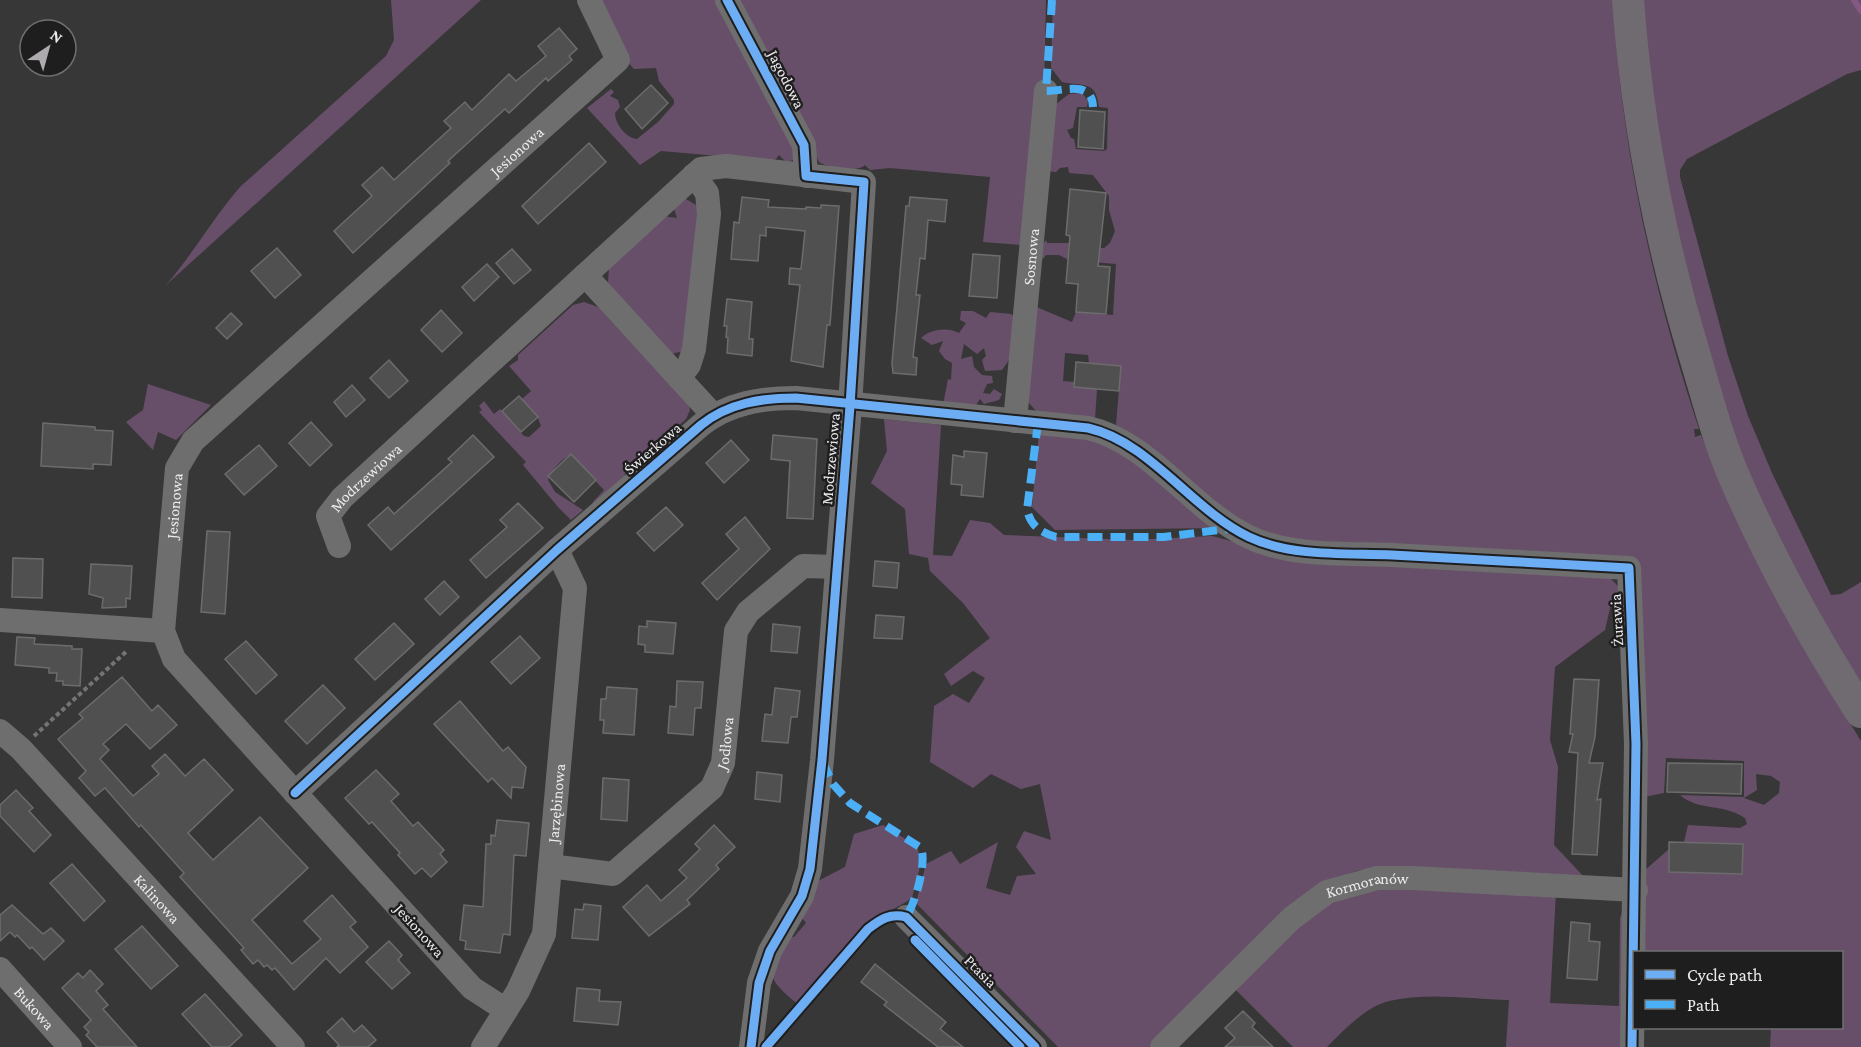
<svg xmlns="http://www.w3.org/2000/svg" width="1861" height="1047" font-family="'Crimson Pro',serif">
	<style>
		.green { fill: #684f69; fill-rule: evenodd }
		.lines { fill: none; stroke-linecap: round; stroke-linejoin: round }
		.stream { stroke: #845a85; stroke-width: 6 }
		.building { fill: #515051; stroke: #6d6c6d; stroke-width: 1.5 }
		.path { stroke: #757475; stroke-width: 4; stroke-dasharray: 4.5 3; stroke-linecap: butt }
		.minor { stroke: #6f6e6f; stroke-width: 24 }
		.major { stroke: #706b70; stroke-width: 32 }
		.quiet { stroke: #4cb0f7; stroke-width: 8; stroke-dasharray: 15 8; stroke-linecap: butt }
		.cycleway-casing { stroke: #1f1e1f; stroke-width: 13 }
		.cycleway { stroke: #6dadf4; stroke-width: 9 }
		.labels { text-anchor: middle; stroke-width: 5; stroke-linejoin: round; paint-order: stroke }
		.street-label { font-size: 16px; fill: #eceaec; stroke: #1f1e1f }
	</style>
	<rect width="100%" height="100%" fill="#383738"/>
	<!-- green -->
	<g class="green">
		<path d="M391 0H481L166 285C193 254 213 218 240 187L386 56 394 40Z"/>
		<path d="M593 0H721L792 132 794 160 786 162 779 155 774 161 661 151 640 165 587 108 611 89 614 92 610 96 618 100 620 107 615 113C615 124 626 138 637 139L658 122 674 104V100L659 81 656 68 634 69 618 52Z"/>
		<path d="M738 0H1046L1044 89 1021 245 983 242 990 177 890 168 870 170 865 165C857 173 828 168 819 162Z"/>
		<path d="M1053 0H1613C1621 147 1653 290 1699 429H1694L1695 437 1701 435 1731 505 1813 663 1861 741V1047H1770L1771 1028H1842V952H1642L1644 871 1669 849V872L1742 874 1743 844 1684 842 1688 825 1740 828 1747 824 1745 818C1720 802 1700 812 1680 795L1744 797V761L1666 758 1664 793 1644 797 1635 559 1283 539 1243 524 1116 425 1121 366 1089 363 1088 355 1065 353 1063 381 1075 382V387L1097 389 1095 419 1038 413 1028 402 1034 306 1072 322 1076 312 1113 315 1116 264 1069 260 1059 255H1046L1041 261V247L1046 240 1047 243H1072L1083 248H1104L1110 243 1115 231 1109 210V196L1093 175 1069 173 1068 167 1060 168 1056 172 1046 171 1051 108 1069 94 1082 93 1088 101 1087 107H1077L1073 128 1067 130 1071 138 1074 139 1076 149 1104 151 1107 149 1108 108 1099 107C1096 79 1082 87 1062 82L1051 68ZM1756 774 1771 776 1780 782 1779 793 1764 805 1744 798 1757 790Z"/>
		<polygon points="1637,0 1861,0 1861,70 1847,74 1687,159 1680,170 1680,177 1728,356 1748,416 1772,473 1831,595 1841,594 1861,582 1861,698 1754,497 1703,359 1659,186"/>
		<polygon points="686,199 698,206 684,351 671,354 608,283 609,268 662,216 677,218 673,206"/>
		<path d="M584 302 598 307 689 405 690 410 686 419 636 465H629L624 476 595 504 593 502 604 490 571 455C562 458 551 471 548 480L555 492 583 510 571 520 558 507 523 465 526 462 479 412 482 410 479 406 484 401 494 414 500 409 524 436 529 437 541 426 537 416 522 399 531 391 509 366 518 360V355L573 305Z"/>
		<path d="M961 311H973L986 318 990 312 1011 314 1016 318 1019 352 1009 360 1002 370 985 371 982 360 986 356 984 348 977 354 964 344 961 359 972 356 974 367 982 375 992 376 993 383 987 384 983 393 990 394 994 389 1002 394 999 400 984 404 980 399 976 405H943L948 379 951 380 952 363 945 359 939 351 943 341 932 345 921 338C931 329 947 327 959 333L966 323 960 320Z"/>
		<polygon points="148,384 211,405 176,440 158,432 153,450 126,422 143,410"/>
		<path d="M884 419 941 425 933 555 952 556 970 520 990 523 1004 535 1132 540 1212 536 1294 558 1605 573 1620 588 1621 611 1613 595 1605 630 1555 667 1550 740 1558 767 1554 845 1586 879 1361 870C1308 883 1271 926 1234 963 1205 991 1177 1019 1149 1047H1058L916 903 926 864 951 851 960 864 998 842 986 888 1010 895 1017 876 1036 874 1016 847 1024 831 1051 840 1040 784 1021 789 991 774 973 788 930 762 934 706 953 694 969 703 985 678 973 671 951 686 944 674 990 638 963 603 930 571 928 558 909 554 905 509 871 483 887 451Z"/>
		<polygon points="1039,433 1073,433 1121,451 1218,528 1055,530 1032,507"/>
		<path d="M883 825 917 846 921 863 912 898C898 908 882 913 869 924 845 943 819 981 799 1005 766 978 766 975 782 935L794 937 806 923 799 914 814 883 845 867 854 834Z"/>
		<path d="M1355 889 1556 892 1550 1003 1619 1006 1620 918 1624 906 1623 1047H1506L1509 1000C1471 999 1426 992 1389 1001 1365 1007 1344 1030 1327 1047H1293L1233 987 1293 926Z"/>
	</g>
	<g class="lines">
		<!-- stream -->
		<polyline class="stream" points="1854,0 1861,11"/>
	</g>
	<!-- building -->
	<g class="building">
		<polygon points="559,28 577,49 569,56 572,60 548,81 546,78 509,113 505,109 448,161 450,163 353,253 334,231 372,196 362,185 382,167 394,180 451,128 444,121 465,102 472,110 509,74 516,81 546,56 538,46"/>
		<polygon points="651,85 668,103 642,129 625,109"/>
		<polygon points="1080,110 1105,112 1103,149 1078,147"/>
		<polygon points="589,143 606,162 538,224 522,206"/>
		<polygon points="1070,189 1106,193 1098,266 1110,267 1106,314 1076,312 1078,284 1066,283 1070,236 1066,235"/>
		<polygon points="742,197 769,200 768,207 806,209 806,207 821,208 821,205 839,206 830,325 827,325 823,367 791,361 800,285 789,284 790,268 801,269 805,231 766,227 766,236 760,235 758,261 731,259 734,222 739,223"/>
		<polygon points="910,197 947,200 945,222 928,220 925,259 920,258 916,295 920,295 913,357 917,358 916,375 893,373 892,363 906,206 909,206"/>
		<polygon points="277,248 301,275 275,298 251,271"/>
		<polygon points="512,249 531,270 514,284 496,263"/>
		<polygon points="973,254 1000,256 997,298 969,296"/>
		<polygon points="487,264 499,277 474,301 462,287"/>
		<polygon points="727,299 752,302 749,339 753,339 752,356 727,353 728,338 726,337 727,326 724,326"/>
		<polygon points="441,310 462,333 442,352 421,330"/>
		<polygon points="231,313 242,324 227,339 216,328"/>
		<polygon points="389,360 408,381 389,398 370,378"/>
		<polygon points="1076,362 1121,366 1119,391 1074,387"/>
		<polygon points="352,385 365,400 346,417 334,402"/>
		<polygon points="519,396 538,417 521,432 502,411"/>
		<polygon points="311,422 332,445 310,466 289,443"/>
		<polygon points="43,423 95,427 95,430 113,431 111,465 93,464 93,469 41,466"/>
		<polygon points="473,435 494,457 391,550 368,525 388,507 394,514 452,462 448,459"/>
		<polygon points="773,435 817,439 813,519 787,518 790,461 771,459"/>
		<polygon points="731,440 749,460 724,483 706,463"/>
		<polygon points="259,445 277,466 244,495 225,474"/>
		<polygon points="964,451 987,453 983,497 961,495 962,485 951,484 953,455 964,457"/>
		<polygon points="571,454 596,480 574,502 548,476"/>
		<polygon points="518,503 543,528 486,578 470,560 507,527 500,520"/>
		<polygon points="666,507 683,525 654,551 637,533"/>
		<polygon points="745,517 770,549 717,600 702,583 739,549 726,534"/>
		<polygon points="207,531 230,532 225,614 201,612"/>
		<polygon points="13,558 43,559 42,598 12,597"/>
		<polygon points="875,561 899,563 897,588 873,586"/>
		<polygon points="91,564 132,566 130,599 126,598 126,607 102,608 103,598 89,594"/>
		<polygon points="444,581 459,597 440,615 425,599"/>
		<polygon points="876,615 904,617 902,639 874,638"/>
		<polygon points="647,621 676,623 673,654 645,652 645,645 638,644 639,626 647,627"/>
		<polygon points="394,623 414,644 375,680 355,659"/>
		<polygon points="773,624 800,627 797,653 771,651"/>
		<polygon points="520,636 540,658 511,684 491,662"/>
		<polygon points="17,637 35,638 34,644 72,646 72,649 82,649 80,686 63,685 63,681 56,681 57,673 49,673 49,668 15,665"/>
		<polygon points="246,641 277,675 256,694 225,659"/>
		<polygon points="122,677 152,711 158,705 177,725 150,749 126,724 103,744 109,750 100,759 133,796 159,774 152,766 165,754 185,776 204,759 233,790 188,833 213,860 260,817 308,868 252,920 292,964 321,939 304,921 332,895 356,922 350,927 368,947 340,973 326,958 294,990 275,968 272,970 267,965 264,967 258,960 253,964 241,950 244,948 180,877 184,873 141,825 139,827 105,788 95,796 79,778 86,771 58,739 83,718 79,714"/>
		<polygon points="1574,679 1599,680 1595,737 1589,763 1603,763 1597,800 1601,799 1597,855 1572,854 1578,753 1569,752 1573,734 1570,734"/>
		<polygon points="677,681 703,682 701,708 695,708 693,735 668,733 670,706 676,707"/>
		<polygon points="323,685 345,708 307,744 285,721"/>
		<polygon points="607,687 637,689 634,735 603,733 604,720 600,720 601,699 606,699"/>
		<polygon points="775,688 800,691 797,717 791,717 788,743 762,741 765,714 772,715"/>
		<polygon points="460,701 503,751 508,747 526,767 523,788 512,787 511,798 492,778 488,782 434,724"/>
		<polygon points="1668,763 1742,764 1741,794 1667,792"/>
		<polygon points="376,770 399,794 391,801 413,826 418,822 444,850 440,854 447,862 431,877 422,868 415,874 398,855 400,853 372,822 369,824 345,798"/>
		<polygon points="757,772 782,775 780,802 755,799"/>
		<polygon points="603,778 629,780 627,821 601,819"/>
		<polygon points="16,790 33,808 29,811 51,835 34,852 0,816 0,805"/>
		<polygon points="497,820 529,823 526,856 514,855 510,935 503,934 500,953 465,949 466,941 460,940 464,905 483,907 486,844 491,844 491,835 495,836"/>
		<polygon points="714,825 735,847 716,865 719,869 687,900 690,904 649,936 623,907 647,885 661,901 687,878 679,870 700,849 695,844"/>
		<polygon points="1669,842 1743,844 1742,874 1669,872"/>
		<polygon points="72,864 105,901 84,921 50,883"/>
		<polygon points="584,904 601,906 598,940 572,938 575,909 583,910"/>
		<polygon points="12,905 43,934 51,928 64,941 44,960 32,947 30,949 17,935 15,937 10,932 0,941 0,915"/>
		<polygon points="1571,922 1590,924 1589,941 1600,942 1597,980 1567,978"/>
		<polygon points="142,926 178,966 151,989 115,949"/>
		<polygon points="389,941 402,955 398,960 410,973 392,989 366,962"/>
		<polygon points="875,964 946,1022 940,1029 963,1047 938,1047 884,1005 887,1002 861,982"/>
		<polygon points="90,970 103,984 96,991 108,1005 103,1009 137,1047 97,1047 86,1035 89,1032 84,1027 91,1020 62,988 78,973 83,978"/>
		<polygon points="577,988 600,990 599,1001 621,1002 618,1025 574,1021"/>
		<polygon points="205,994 242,1035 229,1047 212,1047 182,1014"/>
		<polygon points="1243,1011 1255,1023 1252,1027 1273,1047 1225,1047 1235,1038 1225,1028"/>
		<polygon points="342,1018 354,1032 362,1025 376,1040 368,1047 337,1047 339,1045 327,1032"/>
	</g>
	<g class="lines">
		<!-- path -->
		<polyline class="path" points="34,736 128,650"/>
		<!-- minor -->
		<g class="minor">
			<polyline points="727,0 804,145 806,176"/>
			<polyline points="585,275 714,416"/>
			<polyline points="679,378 689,365 694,349 709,214 707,193 694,175"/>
			<path id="s1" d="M1015 421 1046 91"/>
			<path id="s2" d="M339 546 328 516 342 498 701 169 726 166 864 182 850 406 822 760 810 869 802 896 770 951 759 983 751 1047"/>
			<polyline points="0,620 163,631"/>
			<path id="s3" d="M0 731 21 749 293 1047"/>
			<path d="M295 793 557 550 701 425C728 403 762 398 796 398L1088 428C1150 442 1192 510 1249 537 1291 557 1346 553 1392 555 1471 559 1550 564 1629 568L1636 744 1632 1047"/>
			<path id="s4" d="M550 866 613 874 712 788 723 763 736 631 748 612 803 566 837 567"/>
			<polyline points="906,917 1035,1047"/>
			<path id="s5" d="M0 969 70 1047"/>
			<path id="s6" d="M506 1010 472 988 174 659 163 631 177 468 193 441 618 60 589 0"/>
			<path id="s7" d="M483 1047 518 991 544 934 575 588 557 550"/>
			<path id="s8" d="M1162 1047 1292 918 1327 892 1377 878H1411L1636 890"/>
		</g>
		<!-- major -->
		<path class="major" d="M1628 0C1637 124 1660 242 1696 360 1708 400 1719 443 1736 481 1771 561 1814 639 1861 712"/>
		<!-- quiet -->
		<g class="quiet">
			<path d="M1052 0 1046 91C1065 91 1092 80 1093 107"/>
			<path d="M1038 423 1027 510C1031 526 1040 532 1056 537H1164L1234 528"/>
			<path d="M823 763 833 784 850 803 921 848C927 863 915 904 906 917L902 916"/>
		</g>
		<!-- cycleway casing -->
		<g class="cycleway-casing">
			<g id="cycleway">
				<polyline points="727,0 804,145 806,176 864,182 850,406 822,760 810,869 802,896 770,951 759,983 751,1047"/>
				<path d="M295 793 557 550 701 425C728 403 762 398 796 398L1088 428C1150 442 1192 510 1249 537 1291 557 1346 553 1392 555 1471 559 1550 564 1629 568L1636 744 1632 1047"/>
				<polyline points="915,940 1020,1047"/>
				<path d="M766 1047 868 929C881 919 890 913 906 917L1035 1047"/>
			</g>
		</g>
		<!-- cycleway -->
		<use href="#cycleway" class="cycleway"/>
	</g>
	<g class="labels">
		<!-- street labels -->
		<g class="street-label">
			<text transform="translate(787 79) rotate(63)" y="6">Jagodowa</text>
			<text dy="6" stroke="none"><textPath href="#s6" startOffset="1144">Jesionowa</textPath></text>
			<text dy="6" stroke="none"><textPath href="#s1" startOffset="165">Sosnowa</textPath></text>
			<text transform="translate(652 448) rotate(-41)" y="6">Świerkowa</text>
			<text transform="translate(830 459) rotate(-85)" y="6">Modrzewiowa</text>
			<text dy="6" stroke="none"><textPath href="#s2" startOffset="86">Modrzewiowa</textPath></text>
			<text dy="6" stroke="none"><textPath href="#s6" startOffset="640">Jesionowa</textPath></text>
			<text transform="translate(1616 620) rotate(-93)" y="6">Żurawia</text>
			<text dy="6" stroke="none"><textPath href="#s4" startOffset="242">Jodłowa</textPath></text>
			<text dy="6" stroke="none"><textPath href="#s7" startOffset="260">Jarzębinowa</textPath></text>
			<text dy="6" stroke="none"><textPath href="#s8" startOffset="268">Kormoranów</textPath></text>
			<text dy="6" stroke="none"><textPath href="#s3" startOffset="230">Kalinowa</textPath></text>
			<text transform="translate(420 930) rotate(48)" y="6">Jesionowa</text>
			<text transform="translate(981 971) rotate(45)" y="6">Ptasia</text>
			<text dy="6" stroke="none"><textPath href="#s5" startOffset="52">Bukowa</textPath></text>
		</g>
	</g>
	<!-- legend -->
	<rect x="1633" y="951" width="210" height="78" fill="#1f1e1f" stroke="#717071" stroke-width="1.5"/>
	<rect x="1645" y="970" width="30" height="9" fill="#6dadf4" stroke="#717071" stroke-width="1.5"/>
	<text x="1687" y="981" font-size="18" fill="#eceaec">Cycle path</text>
	<rect x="1645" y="1000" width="30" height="9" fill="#4cb0f7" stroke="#717071" stroke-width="1.5"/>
	<text x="1687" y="1011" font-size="18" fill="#eceaec">Path</text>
	<!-- north arrow -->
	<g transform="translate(48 48) rotate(36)"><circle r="28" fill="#1f1e1f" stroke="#717071" stroke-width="1.5"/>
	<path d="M0-4.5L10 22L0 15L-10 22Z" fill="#adabad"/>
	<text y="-9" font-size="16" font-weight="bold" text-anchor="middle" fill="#eceaec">N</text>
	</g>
</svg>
